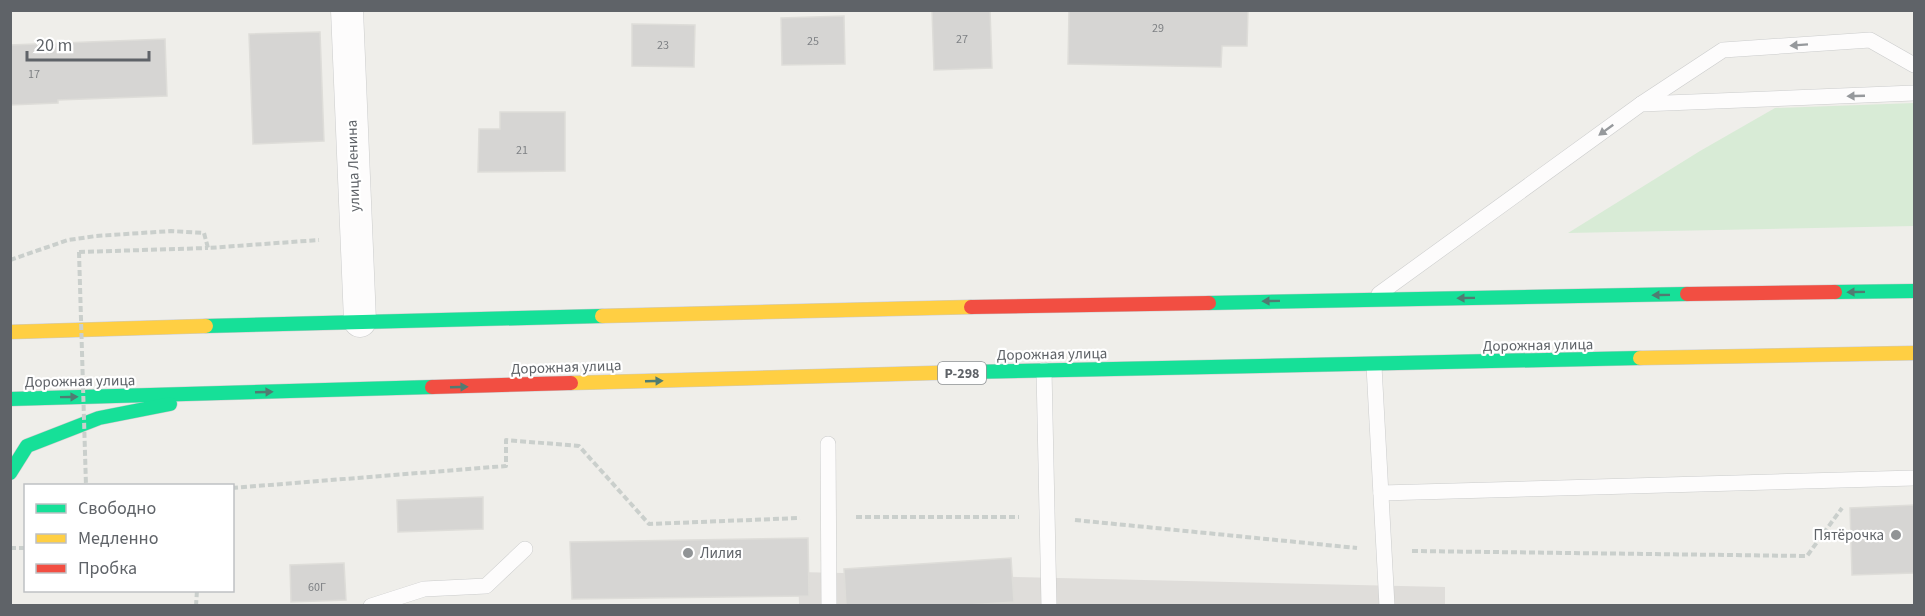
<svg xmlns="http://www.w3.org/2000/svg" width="1925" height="616" font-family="'Source Sans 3',sans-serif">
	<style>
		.industrial { fill: #dfddda }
		.green { fill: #d8ebd6 }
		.building { fill: #d6d5d3; stroke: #deddd9; stroke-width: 1.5 }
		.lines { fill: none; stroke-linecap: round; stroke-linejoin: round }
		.lane-casing { stroke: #cbcccc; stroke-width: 16 }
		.street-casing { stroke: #cbcccc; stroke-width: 33 }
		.fast-casing { stroke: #cacacb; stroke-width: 15 }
		.slow-casing { stroke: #cacacb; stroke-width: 15 }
		.jam-casing { stroke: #cacacb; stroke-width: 15 }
		.path { stroke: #cacfcc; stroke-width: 4; stroke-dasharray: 6 3; stroke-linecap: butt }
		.lane { stroke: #fdfcfc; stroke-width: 15 }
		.street { stroke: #fdfcfc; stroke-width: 32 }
		.fast { stroke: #16e098; stroke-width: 14 }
		.slow { stroke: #ffcf43; stroke-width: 14 }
		.jam { stroke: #f24e42; stroke-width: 14 }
		.path-bridge { stroke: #cacfcc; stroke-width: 4; stroke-dasharray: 6 3; stroke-linecap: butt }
		.oneway { fill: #96999c }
		.oneway2 { fill: #507c72 }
		.poi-dot { fill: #919496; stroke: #fff; stroke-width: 2 }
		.labels { text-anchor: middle; stroke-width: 4.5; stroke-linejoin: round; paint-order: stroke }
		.number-label { font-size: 12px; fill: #7e8184 }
		.shield { fill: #fff; stroke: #8f9295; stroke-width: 1.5 }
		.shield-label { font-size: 14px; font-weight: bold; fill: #5f6368 }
		.street-label { font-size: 15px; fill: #5f6368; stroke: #fff }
		.poi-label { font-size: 15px; fill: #5f6368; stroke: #fff; text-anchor: end }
	</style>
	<rect width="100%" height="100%" fill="#efeeea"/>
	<!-- industrial -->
	<polygon class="industrial" points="798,572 1445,587 1445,605 799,605"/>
	<!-- green -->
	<polygon class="green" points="1914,103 1914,226 1568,233 1700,151 1775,108"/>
	<!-- building -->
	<g class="building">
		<polygon points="932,10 990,10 992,68 934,70"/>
		<polygon points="1069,10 1248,10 1247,46 1222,46 1221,67 1068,64"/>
		<polygon points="844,16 845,64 782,65 781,18"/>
		<polygon points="632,24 695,25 694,67 632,66"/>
		<polygon points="320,32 324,141 253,144 249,34"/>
		<polygon points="165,39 167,96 58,100 58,103 10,105 10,45"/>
		<polygon points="500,112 565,112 565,171 478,172 479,129 500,129"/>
		<polygon points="483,497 483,529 398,532 397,500"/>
		<polygon points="1914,505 1914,573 1852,575 1850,508"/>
		<polygon points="808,538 809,596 572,599 570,542"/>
		<polygon points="1011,558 1014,602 953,606 846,606 844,569"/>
		<polygon points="344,563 346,600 291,602 290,565"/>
	</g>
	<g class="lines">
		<!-- lane casing -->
		<g class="lane-casing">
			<g id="lane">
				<polyline points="1641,104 1723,50 1870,40 1914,65"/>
				<polyline points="1379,294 1641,104 1914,93"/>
				<polyline points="1374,366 1387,606"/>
				<polyline points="1044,370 1049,606"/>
				<polyline points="828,444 829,606"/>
				<polyline points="1381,493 1914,478"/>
				<polyline points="371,606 424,589 486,586 525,549"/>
			</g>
		</g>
		<!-- street casing -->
		<g class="street-casing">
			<polyline id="street" points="347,10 360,321"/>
		</g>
		<!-- fast casing -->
		<g class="fast-casing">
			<g id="fast">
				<polyline points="1835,292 1914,291"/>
				<polyline points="1209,303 1687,294"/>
				<polyline points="206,326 602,316"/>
				<polyline points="967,372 1640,358"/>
				<polyline points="10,399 432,387"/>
				<polyline points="10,473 27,446 99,418 170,404"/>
			</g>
		</g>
		<!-- slow casing -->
		<g class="slow-casing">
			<g id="slow">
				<polyline points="602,316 971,307"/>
				<polyline points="10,332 206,326"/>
				<polyline points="1640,358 1914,353"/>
				<polyline points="571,383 967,372"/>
			</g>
		</g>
		<!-- jam casing -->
		<g class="jam-casing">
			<g id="jam">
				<polyline points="1687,294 1835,292"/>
				<polyline points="971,307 1209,303"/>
				<polyline points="432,387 571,383"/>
			</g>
		</g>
		<!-- path -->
		<g class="path">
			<polyline points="79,252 208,248"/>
			<polyline points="10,260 68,240 96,236 171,231 204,233 208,248 319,240"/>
			<polyline points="232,488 506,466 506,440 579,446 649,524 800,518"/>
			<polyline points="856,517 1019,517"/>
			<polyline points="1075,520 1357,548"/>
			<polyline points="10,548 26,548"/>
			<polyline points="1412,551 1807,556 1842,508"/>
			<polyline points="196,606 197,590"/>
		</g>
		<!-- lane -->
		<use href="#lane" class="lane"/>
		<!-- street -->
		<use href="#street" class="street"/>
		<!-- fast -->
		<use href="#fast" class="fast"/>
		<!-- slow -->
		<use href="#slow" class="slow"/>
		<!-- jam -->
		<use href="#jam" class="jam"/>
		<!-- path-bridge -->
		<polyline class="path-bridge" points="79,252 86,486"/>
	</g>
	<!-- one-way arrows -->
	<defs><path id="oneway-solid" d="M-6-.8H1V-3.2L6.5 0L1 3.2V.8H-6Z" transform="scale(1.5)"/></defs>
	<g class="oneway">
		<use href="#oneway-solid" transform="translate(1799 45) rotate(176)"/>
		<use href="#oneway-solid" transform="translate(1856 96) rotate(178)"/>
		<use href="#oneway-solid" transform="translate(1606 130) rotate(144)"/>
	</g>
	<g class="oneway2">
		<use href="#oneway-solid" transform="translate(1856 292) rotate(179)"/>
		<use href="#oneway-solid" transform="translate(1661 295) rotate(179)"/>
		<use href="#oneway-solid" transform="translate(1466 298) rotate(179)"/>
		<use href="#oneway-solid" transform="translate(1271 301) rotate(179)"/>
		<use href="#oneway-solid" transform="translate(654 381) rotate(-2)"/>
		<use href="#oneway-solid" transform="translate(459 387) rotate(-2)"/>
		<use href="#oneway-solid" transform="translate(264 392) rotate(-2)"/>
		<use href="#oneway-solid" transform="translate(69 397) rotate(-1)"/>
	</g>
	<!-- markers -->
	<g class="poi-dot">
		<circle cx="1896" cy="535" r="6"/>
		<circle cx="688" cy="553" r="6"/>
	</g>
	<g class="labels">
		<!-- number labels -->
		<g class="number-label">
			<text x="1158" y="32">29</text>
			<text x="962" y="43">27</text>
			<text x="813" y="45">25</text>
			<text x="663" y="49">23</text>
			<text x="34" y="78">17</text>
			<text x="522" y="154">21</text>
			<text x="317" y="591">60Г</text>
		</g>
		<!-- shield labels -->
		<rect class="shield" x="938" y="362" width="48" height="22" rx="4.5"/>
		<g class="shield-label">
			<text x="962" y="378">Р-298</text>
		</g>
		<!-- street labels -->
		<g class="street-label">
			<text transform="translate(353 166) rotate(-92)" y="5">улица Ленина</text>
			<text transform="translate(1538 345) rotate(-1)" y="5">Дорожная улица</text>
			<text transform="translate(1052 354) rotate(-1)" y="5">Дорожная улица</text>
			<text transform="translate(566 367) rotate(-2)" y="5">Дорожная улица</text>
			<text transform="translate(80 381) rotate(-1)" y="5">Дорожная улица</text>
		</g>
		<!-- poi labels -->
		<g class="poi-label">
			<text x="1884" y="540">Пятёрочка</text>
			<text x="700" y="558" text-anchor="start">Лилия</text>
		</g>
	</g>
	<!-- border -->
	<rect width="1925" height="616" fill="none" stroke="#5f6368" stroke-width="24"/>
	<!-- legend -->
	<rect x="24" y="484" width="210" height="108" fill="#ffffff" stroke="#bfc1c3" stroke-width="1.5"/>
	<rect x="36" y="504" width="30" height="9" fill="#16e098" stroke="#bfc1c3" stroke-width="1.5"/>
	<text x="78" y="514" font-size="18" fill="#5f6368">Свободно</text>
	<rect x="36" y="534" width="30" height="9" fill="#ffcf43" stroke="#bfc1c3" stroke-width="1.5"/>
	<text x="78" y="544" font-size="18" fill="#5f6368">Медленно</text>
	<rect x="36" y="564" width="30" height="9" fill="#f24e42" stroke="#bfc1c3" stroke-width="1.5"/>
	<text x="78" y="574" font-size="18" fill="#5f6368">Пробка</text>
	<!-- scale -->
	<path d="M27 51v9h122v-9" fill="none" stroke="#5f6368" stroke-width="3"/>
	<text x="36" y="51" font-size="18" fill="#5f6368" stroke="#ffffff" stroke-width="4.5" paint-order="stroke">20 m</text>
</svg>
